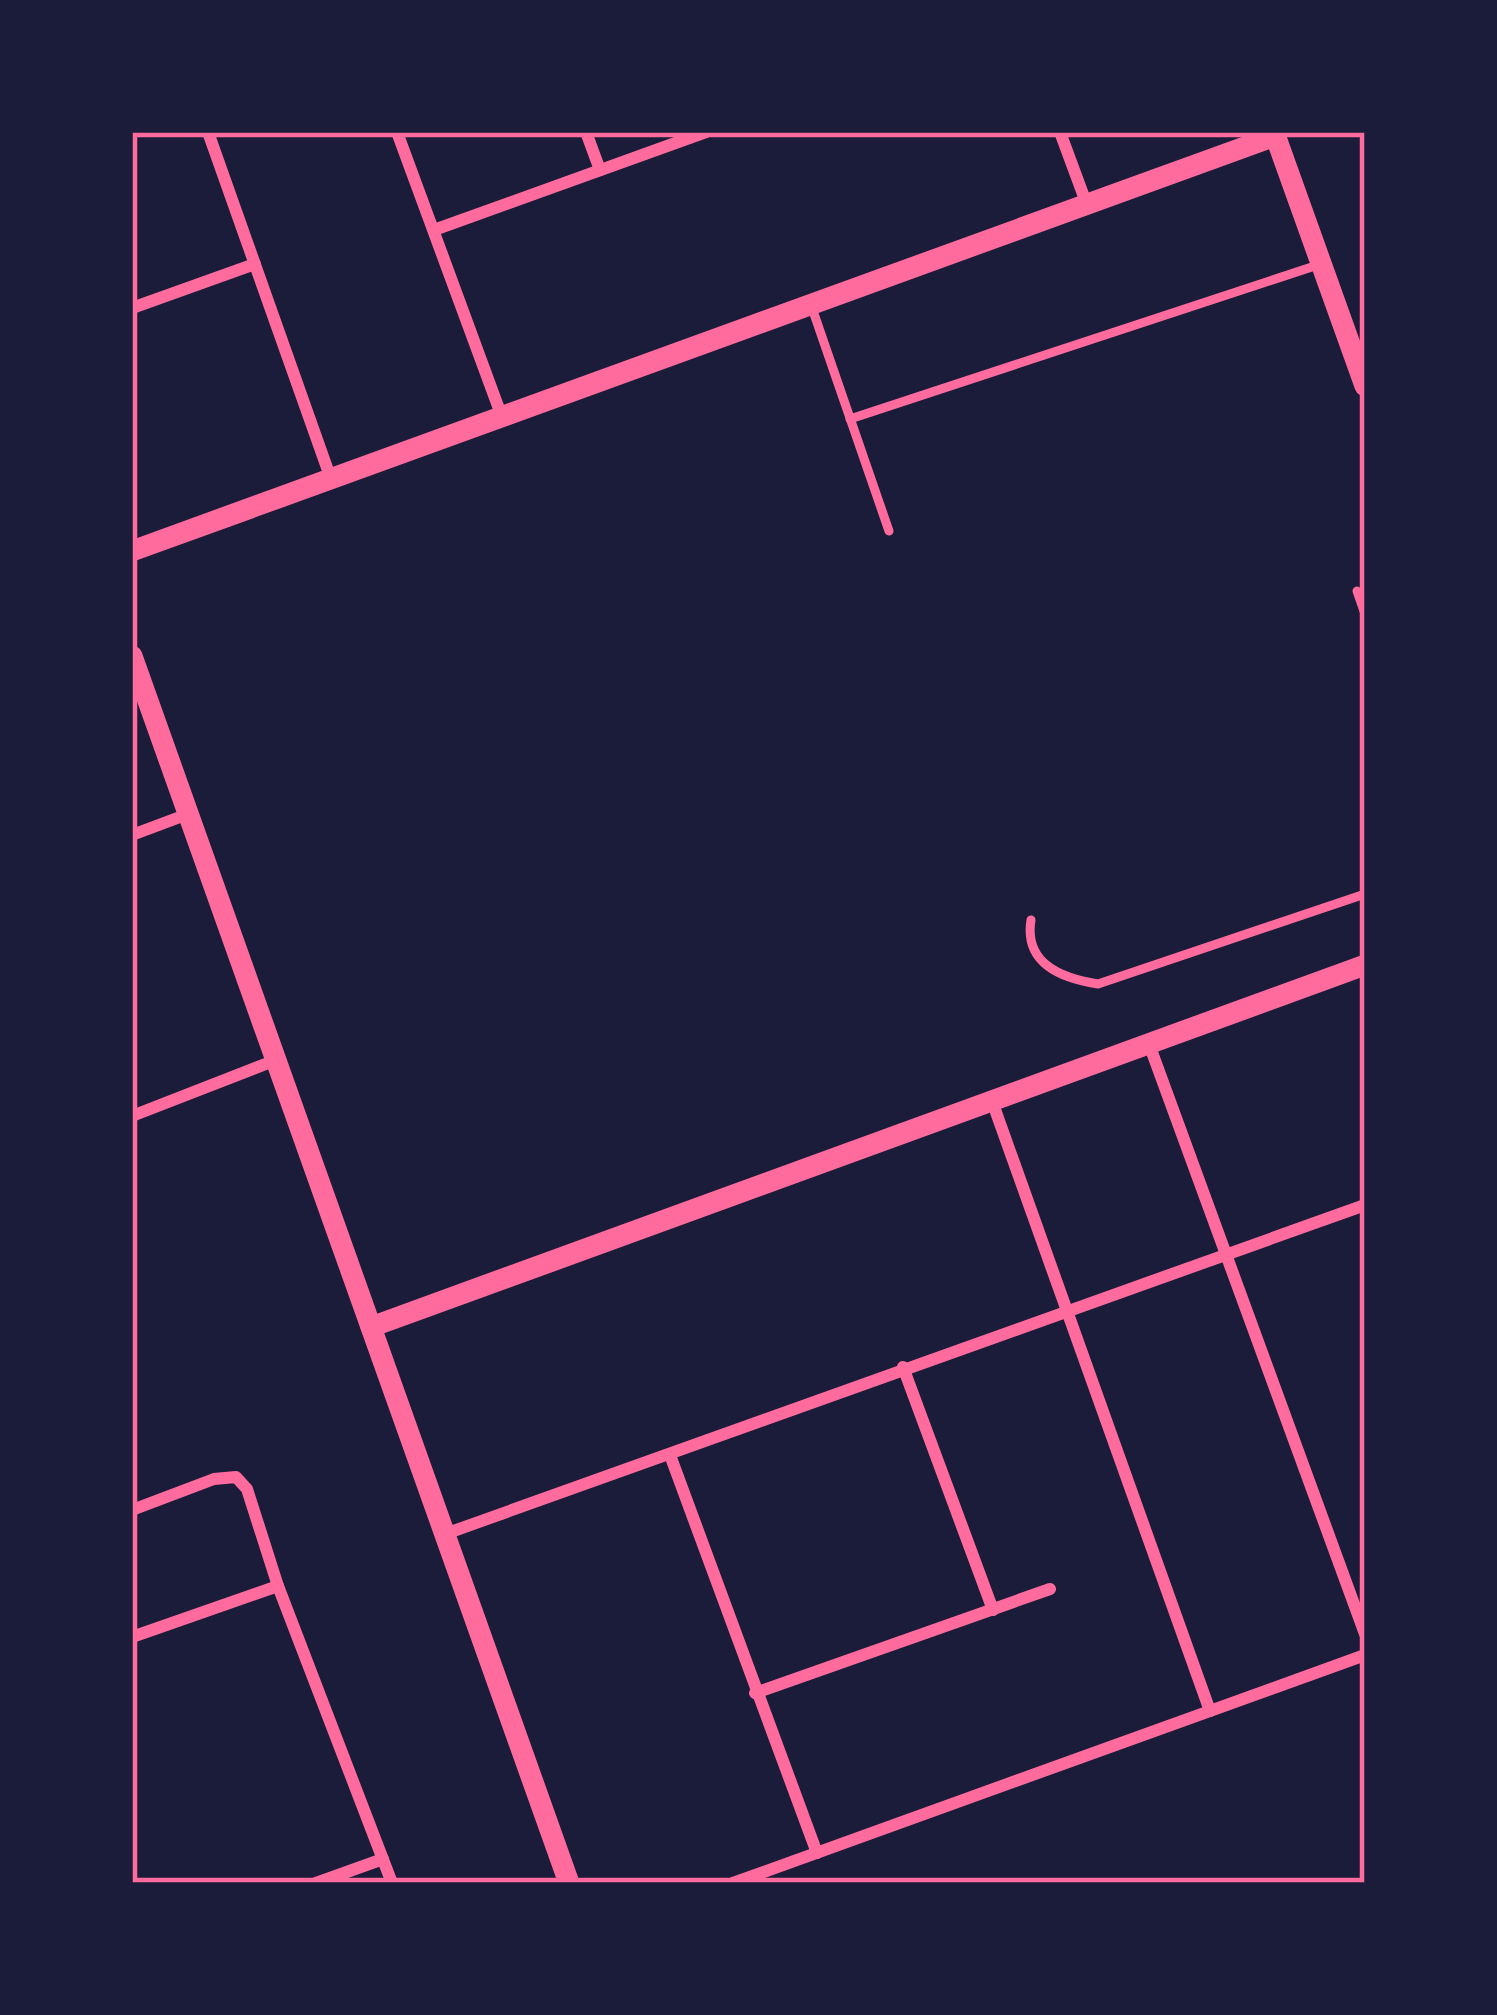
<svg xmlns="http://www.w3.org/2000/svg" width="1497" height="2015" font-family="Manrope,sans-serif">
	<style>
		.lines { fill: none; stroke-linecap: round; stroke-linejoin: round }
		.service { stroke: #ff6b9d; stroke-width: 9 }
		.minor { stroke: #ff6b9d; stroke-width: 12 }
		.tertiary { stroke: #ff6b9d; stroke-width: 21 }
		.neatline { fill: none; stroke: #ff6b9d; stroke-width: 4.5 }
	</style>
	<rect width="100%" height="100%" fill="#1b1b3a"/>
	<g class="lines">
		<!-- service -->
		<g class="service">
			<polyline points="811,305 889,531"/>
			<polyline points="850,419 1321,264"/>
			<polyline points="1357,591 1365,614"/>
			<path d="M1031 920C1024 963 1060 978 1098 984L1365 894"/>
		</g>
		<!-- minor -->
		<g class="minor">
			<polyline points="208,132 331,479"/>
			<polyline points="397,132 502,417"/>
			<polyline points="586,132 600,170"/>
			<polyline points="1060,132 1087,205"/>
			<polyline points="434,230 706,132"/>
			<polyline points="132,308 255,264"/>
			<polyline points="132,835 188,814"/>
			<polyline points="1149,1044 1365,1634"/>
			<polyline points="992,1101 1210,1711"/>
			<polyline points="132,1116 276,1060"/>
			<polyline points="903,1367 993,1610"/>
			<polyline points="670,1455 817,1853"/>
			<polyline points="132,1510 214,1479 236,1477 247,1489 278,1586"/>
			<polyline points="445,1534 1365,1205"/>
			<polyline points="132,1637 278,1586 392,1883"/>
			<polyline points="755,1693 1050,1589"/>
			<polyline points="316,1883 383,1859"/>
			<polyline points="733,1883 1365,1655"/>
		</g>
		<!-- tertiary -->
		<g class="tertiary">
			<polyline points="1274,132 1365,386"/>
			<polyline points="132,551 1275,136"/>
			<polyline points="132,656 569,1883"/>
			<polyline points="371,1327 1365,965"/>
		</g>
	</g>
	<!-- border -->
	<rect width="1497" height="2015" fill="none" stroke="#1b1b3a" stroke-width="270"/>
	<rect x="135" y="135" width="1227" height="1745" class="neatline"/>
</svg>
